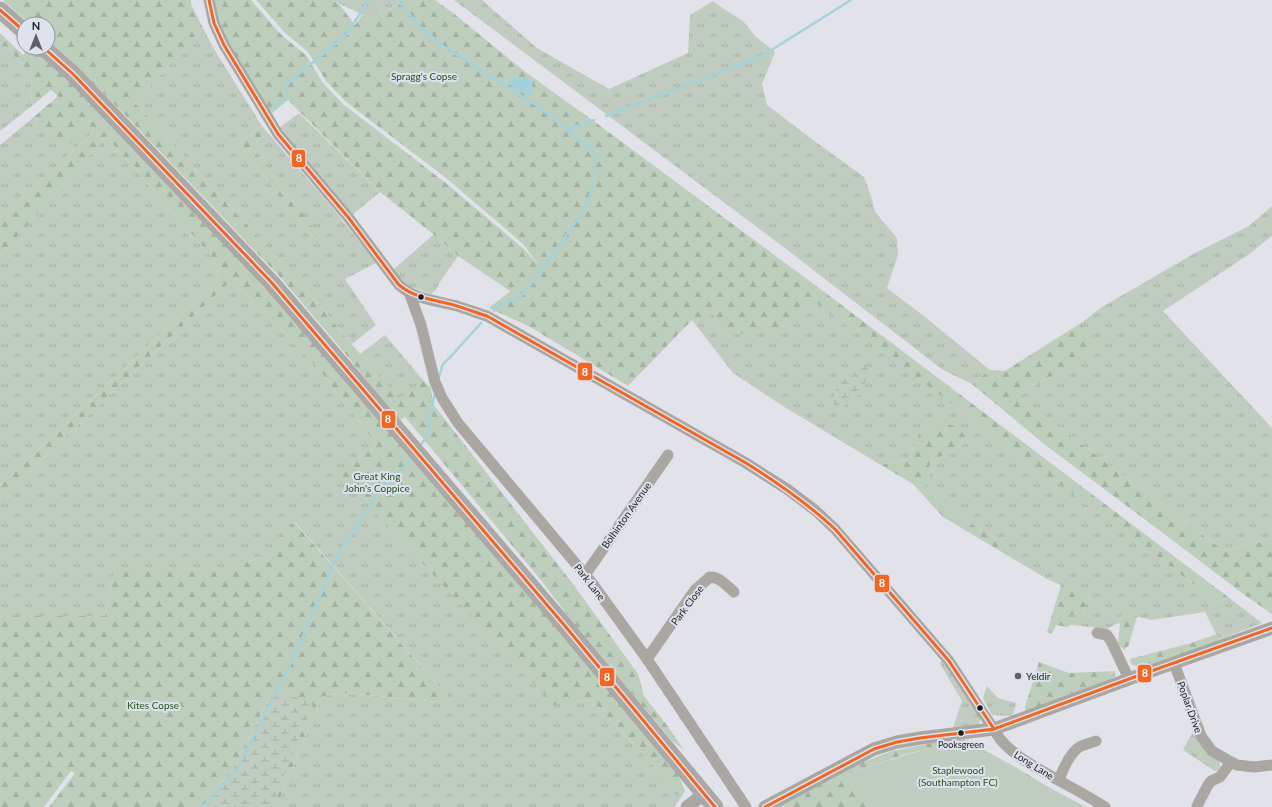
<svg xmlns="http://www.w3.org/2000/svg" width="1272" height="807" font-family="Lato,sans-serif">
	<style>
		.grass { fill: url(#grass-tufts) }
		.forest { fill: url(#forest-firs) }
		.wetland { fill: url(#wetland-marsh) }
		.green { fill: #bfccbf }
		.water { fill: #a4d2db }
		.lines { fill: none; stroke-linecap: round; stroke-linejoin: round }
		.stream { stroke: #a4d2db; stroke-width: 2.5 }
		.minor { stroke: #aaa6a1; stroke-width: 11 }
		.tertiary { stroke: #aaa6a1; stroke-width: 13 }
		.primary { stroke: #aba8a5; stroke-width: 17 }
		.bus-1-casing { stroke: #dee2ed; stroke-width: 6 }
		.bus-1 { stroke: #f26522; stroke-width: 3 }
		.bus-dot { fill: #1a1b1f; stroke: #dee2ed; stroke-width: 1.5 }
		.poi-dot { fill: #606166; stroke: #dee2ed; stroke-width: 1.5 }
		.labels { text-anchor: middle; stroke-width: 4; stroke-linejoin: round; paint-order: stroke }
		.bus-label { font-size: 9px; fill: #1a1b1f; stroke: #dee2ed }
		.park-label { font-size: 10px; fill: #245019; stroke: #dee2ed }
		.street-label { font-size: 10px; fill: #1a1b1f; stroke: #dee2ed }
		.poi-label { font-size: 10px; fill: #1a1b1f; stroke: #dee2ed; text-anchor: start }
		.line-badge { stroke: #dee2ed; stroke-width: 1.5 }
		.badge-label { font-size: 11px; text-anchor: middle; font-weight: bold; fill: #fff }
	</style>
	<defs>
		<pattern id="grass-tufts" width="24" height="20" patternUnits="userSpaceOnUse"><rect width="24" height="20" fill="#bfccbf"/><path d="M3 7l-1-3M5 7V3M7 7l1-3M15 17l-1-3M17 17v-4M19 17l1-3" fill="none" stroke="#a4afa4"/></pattern>
		<pattern id="forest-firs" width="22" height="20" patternUnits="userSpaceOnUse"><rect width="22" height="20" fill="#bdcfbc"/><path d="M5 1l3.5 6h-7zM16 11l3.5 6h-7z" fill="#a2b1a1"/></pattern>
		<pattern id="wetland-marsh" width="20" height="14" patternUnits="userSpaceOnUse"><rect width="20" height="14" fill="#bfccbf"/><path d="M1 5h8M5 5V1M11 12h8M15 12V8" fill="none" stroke="#a4afa4"/></pattern>
	</defs>
	<rect width="100%" height="100%" fill="#e2e3ea"/>
	<!-- grass -->
	<g class="grass">
		<polygon points="332,0 395,0 399,5 369,18"/>
		<polygon points="454,0 482,0 537,48 609,89 688,53 690,15 713,1 724,9 743,21 755,36 775,52 762,84 767,105 817,143 864,177 871,196 875,212 897,238 898,255 887,288 925,317 990,370 972,384 943,370 786,249"/>
		<polygon points="203,28 214,49 262,126 239,144 315,240 320,236 250,146 268,133 331,206 376,263 345,279 376,325 352,344 301,284 135,103"/>
		<polygon points="0,42 24,65 33,105 0,131"/>
		<polygon points="299,113 380,192 352,215 279,128"/>
		<polygon points="35,116 37,128 88,124 94,131 3,216 0,211 0,145"/>
		<polygon points="106,136 213,258 219,279 0,486 0,256"/>
		<polygon points="1272,206 1272,236 1248,255 1163,311 1272,428 1272,539 1224,551 1017,396 1099,348 1081,323 1102,307 1195,253 1249,226"/>
		<polygon points="434,234 458,256 440,282 436,290 431,294 406,285 393,270"/>
		<polygon points="235,283 319,369 377,445 340,473 577,701 591,700 661,773 680,799 674,807 276,807 323,696 346,693 439,702 451,700 295,522 259,558 223,570 115,569 105,616 0,616 0,498 225,286"/>
		<polygon points="813,299 1219,603 1228,597 1262,623 1219,640 1205,612 1151,620 1123,613 1118,623 1107,629 1071,625 1071,615 1082,615 1090,598 1047,579 1005,554 1009,547 949,510 927,488 930,462 969,441 914,447 909,459 881,465 786,408 733,373 692,320 712,313 782,327"/>
		<polygon points="385,335 423,380 399,401 360,354"/>
		<polygon points="943,659 981,717 978,726 953,727 962,701 942,667 940,662"/>
		<polygon points="987,686 998,698 1016,703 1013,715 1011,716 992,715 983,698"/>
		<polygon points="1192,733 1219,761 1220,766 1218,770 1215,771 1183,750"/>
	</g>
	<!-- forest -->
	<g class="forest">
		<polygon points="3,0 191,0 191,4 203,28 135,103 301,284 399,400 423,380 431,388 433,404 573,584 638,674 644,696 666,724 684,750 672,741 578,629 540,579 405,417 399,421 343,351 280,277 123,113 65,55 48,40 48,24 30,24"/>
		<polygon points="213,0 251,0 276,29 285,38 306,55 323,83 343,104 447,184 525,250 538,264 523,244 445,177 346,102 326,81 308,52 285,33 256,0 332,0 339,4 355,25 362,15 369,18 399,5 395,0 435,0 453,13 524,71 595,122 823,291 1228,597 1219,603 813,300 782,327 731,335 712,314 692,320 628,386 530,327 489,308 510,291 458,256 437,237 380,192 288,100 270,115 220,28"/>
		<polygon points="0,33 23,55 28,48 34,48 62,72 255,277 304,330 404,447 675,769 681,781 685,791 680,799 661,773 591,700 577,701 554,705 339,473 377,445 319,369 235,283 225,286 0,498 0,486 219,279 213,258 106,136 0,256 0,211 3,216 94,131 88,124 70,144 37,128 35,116 58,96 51,90 33,105 24,65 0,42"/>
		<polygon points="262,126 268,133 250,146 320,236 315,240 239,144"/>
		<polygon points="1081,323 1100,348 1017,396 1224,551 1272,539 1272,614 1246,596 1143,518 1044,444 972,384 990,370 1005,371"/>
		<polygon points="940,423 957,426 969,441 930,462 927,488 949,510 1009,547 1005,554 943,517 913,484 881,465 909,459 914,447 919,434"/>
		<polygon points="294,522 451,700 439,702 346,693 323,696 276,807 271,807 273,802 274,689 233,769 197,807 49,807 75,773 71,771 44,807 0,807 0,616 105,616 115,568 223,570 259,558"/>
		<polygon points="1061,585 1090,598 1082,615 1071,615 1071,625 1067,627 1056,625 1052,634 1047,632"/>
		<polygon points="1123,613 1137,616 1129,645 1124,650 1118,644 1120,624 1118,623"/>
		<polygon points="1217,634 1221,642 1148,667 1138,667 1131,664 1130,659 1191,643"/>
		<polygon points="1039,662 1069,673 1115,671 1115,676 1109,681 1026,712 1025,707"/>
		<polygon points="961,737 1015,767 1052,789 966,743 947,745 906,754 846,775 866,807 778,807 822,778 892,751"/>
	</g>
	<!-- wetland -->
	<g class="wetland">
		<path d="M864 363 868 369 864 389 849 403 842 407 834 405C834 402 833 399 834 396 836 387 849 365 858 364 860 363 862 363 864 363Z"/>
		<polygon points="274,689 313,704 271,807 197,807 233,769"/>
	</g>
	<!-- green -->
	<path class="green" d="M966 743 1086 807H866L846 775C887 761 923 747 966 743Z"/>
	<!-- water -->
	<path class="water" d="M514 78C522 78 529 77 533 83 531 88 533 91 531 96L523 93 507 83 508 80Z"/>
	<g class="lines">
		<!-- stream -->
		<g class="stream">
			<polyline points="398,0 418,25 443,46 539,107 577,137 594,152 595,172 589,199 584,210 541,271 525,292 518,298 500,305 494,311"/>
			<polyline points="270,109 288,97 286,89 287,84 346,35 369,0"/>
			<polyline points="606,116 762,56 851,0"/>
			<polyline points="568,129 594,120"/>
			<polyline points="438,380 443,364 453,354 481,323"/>
			<path d="M419 447C422 443 425 440 427 436 431 424 431 406 435 393"/>
			<polyline points="203,807 235,772 240,764 296,653 335,560 380,489 402,469 412,457"/>
		</g>
		<!-- minor -->
		<g class="minor">
			<path d="M209 0 214 23 224 45 278 134 348 217 399 285C414 299 437 301 457 306 467 309 477 313 487 316L746 463 787 489 816 511 835 529 949 661 1000 739C1015 757 1036 767 1056 779 1073 788 1089 797 1105 807"/>
			<polyline points="409,292 421,325 435,382 442,398 458,423 592,583 647,659 746,807"/>
			<polyline points="585,575 668,455"/>
			<polyline points="1097,633 1107,635 1111,641 1129,679"/>
			<path d="M647 659 695 590 710 577C720 577 727 586 734 592"/>
			<polyline points="1174,663 1201,736 1212,751 1231,762 1237,765 1254,767 1272,765"/>
			<path d="M1059 780C1063 769 1070 752 1081 746 1086 744 1091 743 1096 741"/>
			<polyline points="1197,806 1208,785 1211,781 1220,777 1231,762"/>
		</g>
		<!-- tertiary -->
		<g class="tertiary">
			<polyline points="687,807 704,794"/>
			<polyline points="765,807 874,749 897,742 920,738 994,729 1129,679 1272,628"/>
		</g>
		<!-- primary -->
		<g class="primary">
			<polyline points="0,10 24,31"/>
			<polyline points="44,48 73,74 272,283 565,626 715,807"/>
		</g>
		<!-- bus-1 casing -->
		<g class="bus-1-casing">
			<g id="bus-1">
				<path d="M209 0 214 23 224 45 278 134 348 217 399 285C416 299 437 300 457 306 467 309 477 313 487 316L746 463C778 483 807 503 835 529L949 661 994 729"/>
				<polyline points="0,10 24,31"/>
				<polyline points="44,48 73,74 272,283 565,626 715,807"/>
				<polyline points="765,807 874,749 897,742 920,738 994,729 1129,679 1272,628"/>
			</g>
		</g>
		<!-- bus-1 -->
		<use href="#bus-1" class="bus-1"/>
	</g>
	<!-- markers -->
	<g class="bus-dot">
		<circle cx="421" cy="297" r="3.5"/>
		<circle cx="980" cy="708" r="3.5"/>
		<circle cx="961" cy="733" r="3.5"/>
	</g>
	<circle class="poi-dot" cx="1018" cy="676" r="4"/>
	<g class="labels">
		<!-- bus labels -->
		<g class="bus-label">
			<text x="961" y="748">Pooksgreen</text>
		</g>
		<!-- park labels -->
		<g class="park-label">
			<text x="424" y="80">Spragg's Copse</text>
			<text x="377" y="480">Great King<tspan x="377" dy="12">John's Coppice</tspan></text>
			<text x="153" y="709">Kites Copse</text>
			<text x="958" y="774">Staplewood<tspan x="958" dy="12">(Southampton FC)</tspan></text>
		</g>
		<!-- street labels -->
		<g class="street-label">
			<text transform="translate(626 515) rotate(-55)" y="4">Bolhinton Avenue</text>
			<text transform="translate(590 582) rotate(52)" y="4">Park Lane</text>
			<text transform="translate(687 605) rotate(-53)" y="4">Park Close</text>
			<text transform="translate(1190 707) rotate(70)" y="4">Poplar Drive</text>
			<text transform="translate(1034 765) rotate(32)" y="4">Long Lane</text>
		</g>
		<!-- poi labels -->
		<g class="poi-label">
			<text x="1026" y="680">Yeldir</text>
		</g>
	</g>
	<g class="line-badge">
		<rect x="291" y="149" width="15" height="19" rx="4" fill="#f26522"/>
		<rect x="577" y="362" width="16" height="19" rx="4" fill="#f26522"/>
		<rect x="381" y="410" width="15" height="19" rx="4" fill="#f26522"/>
		<rect x="874" y="574" width="16" height="19" rx="4" fill="#f26522"/>
		<rect x="1137" y="664" width="15" height="19" rx="4" fill="#f26522"/>
		<rect x="599" y="667" width="16" height="20" rx="4" fill="#f26522"/>
	</g>
	<g class="badge-label">
		<text x="299" y="162">8</text>
		<text x="585" y="376">8</text>
		<text x="388" y="423">8</text>
		<text x="882" y="587">8</text>
		<text x="1145" y="677">8</text>
		<text x="607" y="681">8</text>
	</g>
	<!-- north arrow -->
	<g transform="translate(36 36)"><circle r="19" fill="#dee2ed" stroke="#90929b"/>
	<path d="M0-3L7 15L0 10L-7 15Z" fill="#606166"/>
	<text y="-6" font-size="11" font-weight="bold" text-anchor="middle" fill="#1a1b1f">N</text>
	</g>
</svg>
